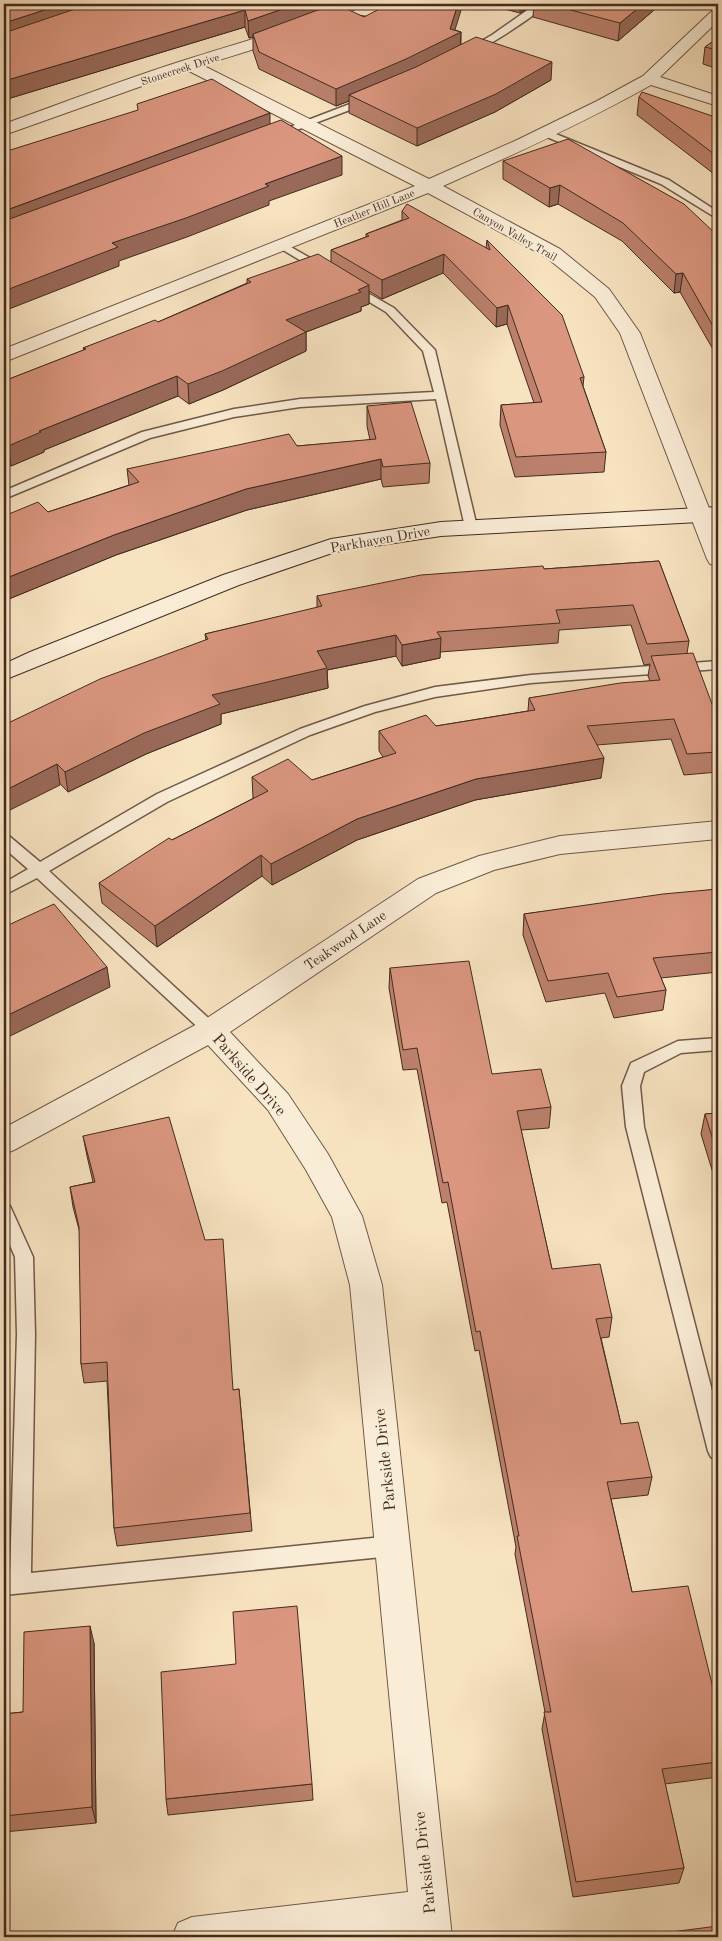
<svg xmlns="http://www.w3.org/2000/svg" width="722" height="1941" font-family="'Old Standard TT',serif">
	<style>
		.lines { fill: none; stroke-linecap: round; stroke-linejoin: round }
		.lane-casing { stroke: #705948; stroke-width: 3 }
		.street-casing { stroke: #705948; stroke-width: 2 }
		.secondary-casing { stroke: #432b1f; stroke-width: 2 }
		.lane { fill: #faedd7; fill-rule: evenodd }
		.street { fill: #faedd7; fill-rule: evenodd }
		.secondary { fill: #faedd7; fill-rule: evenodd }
		.wall { fill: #bb816d; stroke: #432b1f }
		.shaded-wall { fill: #996959; stroke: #432b1f }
		.building { fill: #da967f; stroke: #432b1f }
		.labels { text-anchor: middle; stroke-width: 4; stroke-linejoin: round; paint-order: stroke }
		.far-street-label { font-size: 11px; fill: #432b1f; stroke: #faedd7 }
		.street-label { font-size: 14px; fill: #432b1f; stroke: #faedd7 }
		.near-street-label { font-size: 16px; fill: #432b1f; stroke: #faedd7 }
	</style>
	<rect width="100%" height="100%" fill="#f8e3c1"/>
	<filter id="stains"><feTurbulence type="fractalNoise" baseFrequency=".004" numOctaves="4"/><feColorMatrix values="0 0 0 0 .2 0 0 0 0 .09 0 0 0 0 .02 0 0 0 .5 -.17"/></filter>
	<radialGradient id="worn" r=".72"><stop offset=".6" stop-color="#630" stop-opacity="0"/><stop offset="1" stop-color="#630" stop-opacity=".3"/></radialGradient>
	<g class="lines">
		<!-- lane casing -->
		<g class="lane-casing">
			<g id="lane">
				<path d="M536 4H547C537 14 478 55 466 53L464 51 492 35Z"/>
				<polygon points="368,97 371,98 371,102 278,137 274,138 269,135"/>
				<polygon points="546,130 669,180 718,212 718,219 661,184 542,135 541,133"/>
				<polygon points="282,242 326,267 328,269 326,271 318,271 278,247 277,245"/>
				<polygon points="350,283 394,308 435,350 477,527 476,530 466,530 465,527 436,399 300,407 234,417 150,438 4,499 4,491 142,432 234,409 300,399 434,392 423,351 386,312 346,288 344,286"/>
				<polygon points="718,661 718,669 531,683 435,697 375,712 310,735 167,802 49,871 217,1026 219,1030 217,1034 211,1036 205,1034 37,878 4,895 4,883 28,869 4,848 4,835 9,836 40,862 157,794 300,729 365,706 435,687 531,675"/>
				<polygon points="718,1038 718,1050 681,1053 644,1072 640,1086 644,1127 718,1414 718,1460 711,1457 708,1451 626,1127 622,1086 631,1063 678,1041"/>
				<polygon points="4,1204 10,1206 33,1257 35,1334 31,1573 392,1536 399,1539 402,1546 399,1553 392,1556 4,1595 4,1575 10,1575 17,1334 15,1257 4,1231"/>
			</g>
		</g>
		<!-- street casing -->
		<g class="street-casing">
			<g id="street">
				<path d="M343 4H362L359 7C309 33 256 49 202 65L429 179 517 140 597 101 643 76 713 10 718 8V21L660 77 718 96V106L651 85C583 123 513 155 443 186L560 249 609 289 640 333 718 531V566L710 564 707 559 620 333 595 297 546 257 428 193 4 362V349L415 186 187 70 4 135V124C63 103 122 80 182 61 237 43 292 30 343 4Z"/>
				<polygon points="718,821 718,839 560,854 494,870 436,893 230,1032 288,1094 328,1154 362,1216 382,1285 452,1937 412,1937 412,1931 357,1937 172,1937 178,1923 192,1917 408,1892 350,1285 332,1217 306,1170 268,1110 208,1045 14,1150 4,1154 4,1128 201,1022 418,879 479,856 560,836"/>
			</g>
		</g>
		<!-- secondary casing -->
		<g class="secondary-casing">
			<polygon id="secondary" points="718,507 718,521 441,536 335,552 239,585 4,680 4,664 30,652 223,575 331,539 441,522"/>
		</g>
		<!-- lane -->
		<use href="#lane" class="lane"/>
		<!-- street -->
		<use href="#street" class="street"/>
		<!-- secondary -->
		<use href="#secondary" class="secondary"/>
	</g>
	<!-- wall -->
	<g class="wall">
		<polygon points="4,4 319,9 455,30 461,32 461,45 551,80 495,112 417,146 349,113 349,101 336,106 259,69 253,51 253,37 249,38 245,27 4,100"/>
		<polygon points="485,4 661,4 618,41 533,17 534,4 520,13"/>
		<polygon points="718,38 718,69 703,64 705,47"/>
		<polygon points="639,97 718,118 718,177 637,115"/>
		<polygon points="503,161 718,236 718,369 717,366 718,358 680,292 674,293 622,241 558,204 549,207 503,179"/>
		<polygon points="402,211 486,248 487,240 584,377 583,386 606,452 604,472 515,477 500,425 501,405 534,403 507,324 496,327 443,273 382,299 369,291 369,304 361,307 361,311 306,332 306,351 223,390 189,404 178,396 44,450 44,452 11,466 6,463 4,464 4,381 84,350 83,348 158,322 247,283 247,279 331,262 331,250 366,237 366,234 402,220"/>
		<polygon points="367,406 430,463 429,483 383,487 381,479 247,510 116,555 4,601 4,516 48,512 129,485 127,469 297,446 370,440 367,426"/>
		<polygon points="659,561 689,641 687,653 718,720 718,772 684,775 671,739 597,745 601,778 475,800 357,840 272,885 262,876 157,947 102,903 99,883 172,840 254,798 253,798 252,777 312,780 383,757 379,751 379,731 436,726 528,711 529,698 650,681 648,676 650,664 644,665 631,625 559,630 558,643 440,652 440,658 402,666 396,656 327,670 328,688 221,714 221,724 146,754 68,792 4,725 206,640 205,634 317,608 317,596 544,569"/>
		<polygon points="718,889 718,972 661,978 666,990 663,1010 614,1018 605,993 546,1002 523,935 524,914"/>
		<polygon points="390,968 492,1074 551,1107 549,1128 521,1130 552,1269 612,1317 609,1337 601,1338 621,1424 652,1477 648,1495 611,1499 632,1592 714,1692 718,1691 718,1777 665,1784 684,1868 679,1883 573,1897 542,1729 545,1712 515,1554 516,1547 479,1350 475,1351 447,1202 442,1203 417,1069 403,1070 389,988"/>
		<polygon points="718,1113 718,1173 713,1173 701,1134 705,1114"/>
		<polygon points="83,1136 233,1390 239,1389 252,1531 117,1546 114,1528 107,1381 84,1383 81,1364 80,1233 73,1207 70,1187 93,1182 87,1156"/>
		<polygon points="94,1643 96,1823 4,1832 4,1714 23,1712"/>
		<polygon points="312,1784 313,1800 168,1815 166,1799"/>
	</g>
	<!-- shaded-wall -->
	<g class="shaded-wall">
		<polygon points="63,4 117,4 4,41 4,23"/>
		<polygon points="297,4 319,4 319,13 253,34 253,37 249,38 248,21"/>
		<polygon points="458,4 463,4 453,36 461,32 460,50 349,95 349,101 336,106 336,89 450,29"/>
		<polygon points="520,4 534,4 520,13"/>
		<polygon points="643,4 661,4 618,41 620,23"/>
		<polygon points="245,10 245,27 4,100 4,81"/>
		<polygon points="552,62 551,80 495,112 417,146 417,128"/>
		<polygon points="270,113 270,131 4,231 4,211"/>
		<polygon points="342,156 342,175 269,201 269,205 187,237 119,261 119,266 4,311 4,291 112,243 265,184"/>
		<polygon points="560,185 558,204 549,207 550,188"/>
		<polygon points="444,254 443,273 382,299 382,280"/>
		<polygon points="683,273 680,292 674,293 676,274"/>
		<polygon points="369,285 369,304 361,307 361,311 306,332 306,351 223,390 189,404 188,384 286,320"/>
		<polygon points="508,305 507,324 496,327 497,308"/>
		<polygon points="177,376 178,396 44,450 44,452 11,466 8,446 39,431"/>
		<polygon points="4,445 6,463 4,464"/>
		<polygon points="381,459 381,479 247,510 116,555 4,601 4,579 114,535 246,489"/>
		<polygon points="396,635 396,656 327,670 328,688 221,714 221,724 146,754 68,792 65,772 212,695 317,651"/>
		<polygon points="441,638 440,658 402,666 402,645"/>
		<polygon points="604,758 601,778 475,800 357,840 272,885 271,864 357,819 476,779"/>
		<polygon points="57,764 60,785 4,813 4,791"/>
		<polygon points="261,855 262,876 157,947 155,926"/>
		<polygon points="107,967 110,987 4,1039 4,1017"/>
		<polygon points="90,1626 94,1643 96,1823 92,1807"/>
	</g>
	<!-- building -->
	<g class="building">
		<polygon points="4,4 63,4 4,23"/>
		<polygon points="90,4 297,4 248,21 245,10 4,81 4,33"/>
		<polygon points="334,4 336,4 364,17 389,4 458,4 450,29 461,32 406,59 336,89 259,52 253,34"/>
		<polygon points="548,4 643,4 620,23"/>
		<polygon points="476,37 552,62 496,94 417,128 349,95 416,67"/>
		<polygon points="718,38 718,50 705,47"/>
		<polygon points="212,79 270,113 4,211 4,152 138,110 137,104"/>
		<polygon points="642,92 718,118 718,157 639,97"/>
		<polygon points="281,120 342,156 265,184 269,186 186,218 112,243 118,247 4,291 4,221"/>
		<polygon points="568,139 684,204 718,236 718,335 683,273 676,274 623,223 560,185 550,188 503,161"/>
		<polygon points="407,204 490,250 487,240 562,315 584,377 580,378 606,452 516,457 501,405 542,402 508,305 497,308 444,254 382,280 331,250 369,236 366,234 409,218 402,211"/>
		<polygon points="318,254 369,285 358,290 361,292 286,320 306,332 222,371 188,384 177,376 39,431 41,432 8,446 4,443 4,381 86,349 83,348 155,320 158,322 251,282 247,279"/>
		<polygon points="411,402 430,463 383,467 381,459 246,489 114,535 4,579 4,516 38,502 48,512 139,482 127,469 289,434 297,446 376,439 367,406"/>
		<polygon points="659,561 689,641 647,644 633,605 556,610 560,623 437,632 441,638 402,645 396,635 317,651 327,668 212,695 220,704 144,733 65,772 57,764 4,791 4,725 100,679 208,639 205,634 322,606 317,596 421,575 543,566 544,569"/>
		<polygon points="693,653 718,720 718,752 687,754 674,719 587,726 604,758 476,779 357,819 271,864 261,855 155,926 99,883 169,838 172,840 268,791 252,777 288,759 312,780 396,753 379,731 426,715 436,726 535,710 529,698 620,683 660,680 651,656"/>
		<polygon points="718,889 718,952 653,958 666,990 617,997 608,973 548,981 524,914 663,894"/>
		<polygon points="54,904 107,967 4,1017 4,927"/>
		<polygon points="469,961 492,1074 541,1069 551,1107 517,1111 552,1269 600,1264 612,1317 596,1319 621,1424 638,1422 652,1477 607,1482 632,1592 688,1586 714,1692 718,1691 718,1762 662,1769 684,1868 576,1882 544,1712 551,1712 517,1536 519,1536 480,1331 476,1332 448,1182 443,1183 417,1048 403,1050 390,968"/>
		<polygon points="718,1113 718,1153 717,1153 705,1114"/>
		<polygon points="169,1117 205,1240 223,1239 233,1390 239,1389 250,1513 114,1528 107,1362 81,1364 79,1227 70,1187 95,1182 83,1136"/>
		<polygon points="297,1606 312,1784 166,1799 161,1672 236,1664 233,1612"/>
		<polygon points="90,1626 92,1807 4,1816 4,1714 23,1712 24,1632"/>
		<polygon points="718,1926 718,1937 632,1937"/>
	</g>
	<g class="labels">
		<!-- far-street labels -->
		<g class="far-street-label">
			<text transform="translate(180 69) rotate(-18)" y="4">Stonecreek Drive</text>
			<text transform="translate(374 208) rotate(-22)" y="4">Heather Hill Lane</text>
			<text transform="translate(515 234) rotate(30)" y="4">Canyon Valley Trail</text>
		</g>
		<!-- street labels -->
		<g class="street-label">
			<text transform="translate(380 539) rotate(-10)" y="5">Parkhaven Drive</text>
			<text transform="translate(345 940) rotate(-34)" y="5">Teakwood Lane</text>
		</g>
		<!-- near-street labels -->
		<g class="near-street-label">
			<text transform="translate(250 1074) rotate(49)" y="6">Parkside Drive</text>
			<text transform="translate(384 1460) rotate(-96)" y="6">Parkside Drive</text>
			<text transform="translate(424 1863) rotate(-96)" y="6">Parkside Drive</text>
		</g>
	</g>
	<!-- margin -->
	<rect width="722" height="1941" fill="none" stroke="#f8e3c1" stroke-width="20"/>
	<rect x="5" y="5" width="712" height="1931" fill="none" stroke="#432b1f" stroke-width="2.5"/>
	<rect x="10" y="10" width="702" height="1921" fill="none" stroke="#432b1f"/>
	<rect width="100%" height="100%" filter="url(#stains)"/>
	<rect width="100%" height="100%" fill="url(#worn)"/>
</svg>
